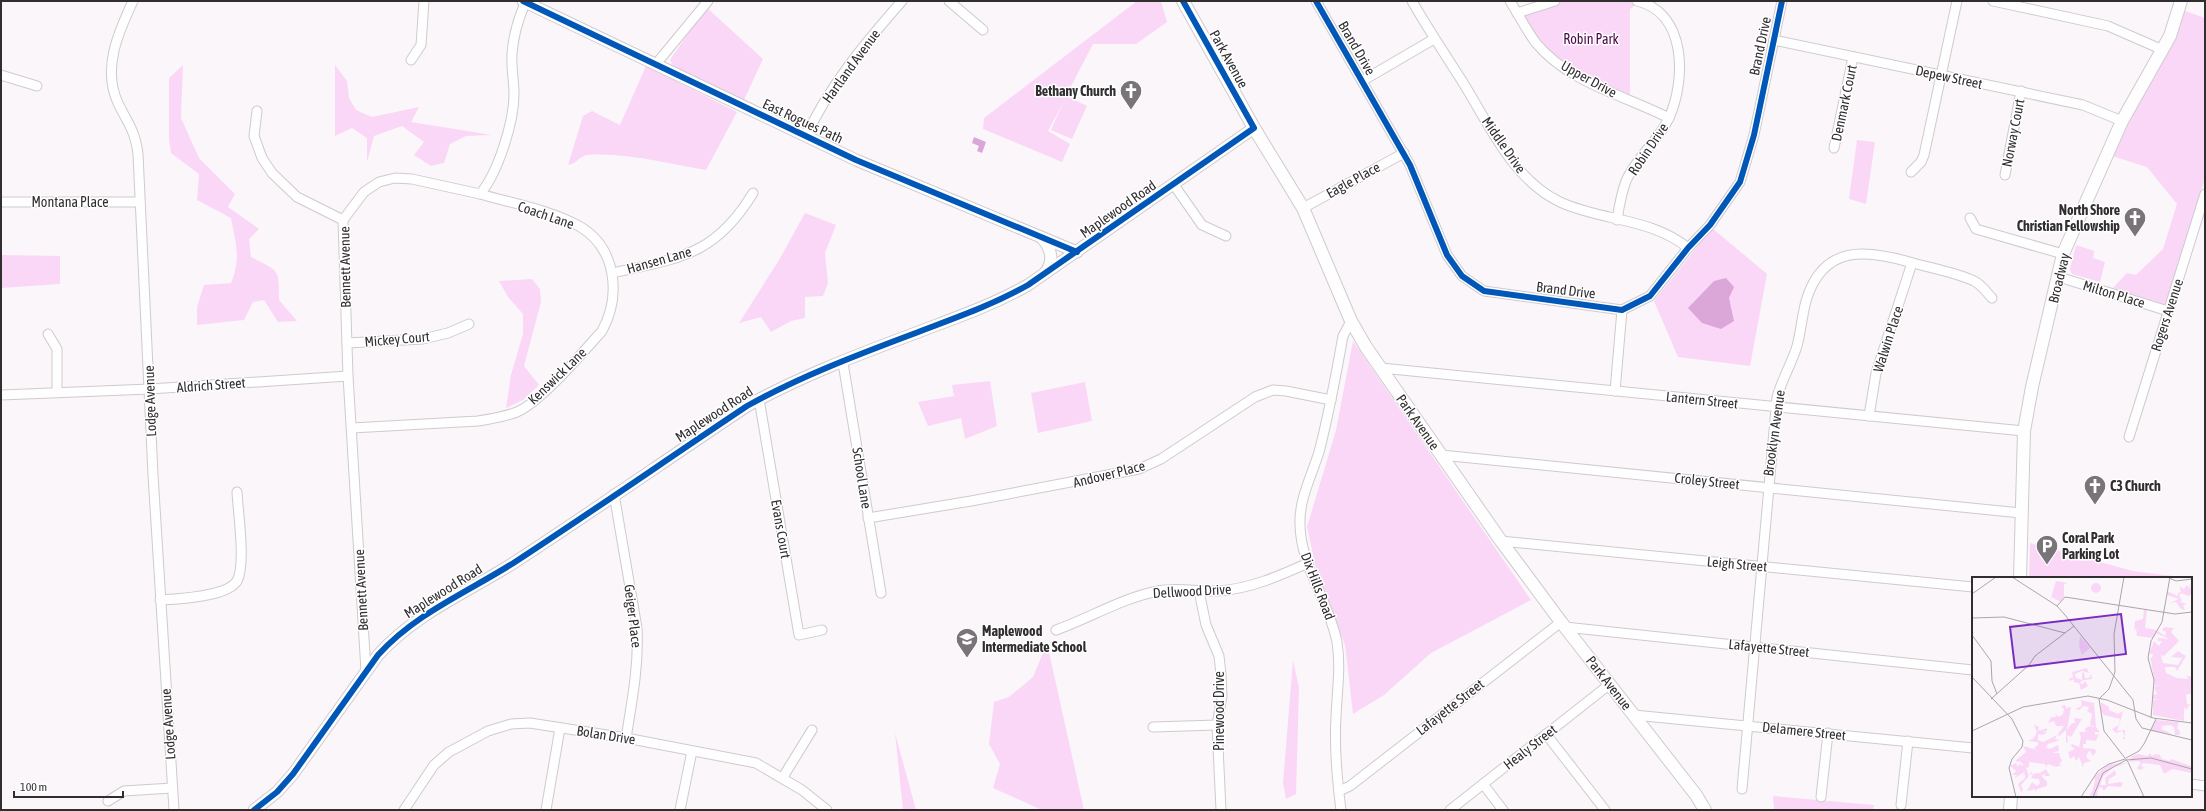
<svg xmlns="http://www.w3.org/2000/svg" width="2206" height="811" font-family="'Asap Condensed',sans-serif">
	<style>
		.green { fill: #fad7f7 }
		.water { fill: #dba6d8 }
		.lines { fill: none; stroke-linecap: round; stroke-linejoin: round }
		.minor-casing { stroke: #cecbce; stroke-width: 11 }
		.tertiary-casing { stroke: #cecbce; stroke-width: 13 }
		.secondary-casing { stroke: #cecbce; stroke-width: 14 }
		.minor { stroke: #fefefe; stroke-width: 9 }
		.tertiary { stroke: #fefefe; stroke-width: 11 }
		.secondary { stroke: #fefefe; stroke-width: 12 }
		.cycleway-casing { stroke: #fff; stroke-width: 8 }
		.cycleway { stroke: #0057b8; stroke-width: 6 }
		.labels { text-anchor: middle; stroke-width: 3; stroke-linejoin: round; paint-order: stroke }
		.park-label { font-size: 14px; fill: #4c074b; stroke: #fff }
		.street-label { font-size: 14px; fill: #312e30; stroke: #fff }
		.poi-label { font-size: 14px; font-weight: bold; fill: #312e30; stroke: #fff; text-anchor: start }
		.inset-road { fill: none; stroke: #aaa6a9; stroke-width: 1 }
		.view { fill: #7b2cbf; fill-opacity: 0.15; stroke: #7b2cbf; stroke-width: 2 }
		.inset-edge { fill: none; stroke: #312e30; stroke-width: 2 }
	</style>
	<rect width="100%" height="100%" fill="#fbf6fa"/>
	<!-- green -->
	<g class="green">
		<polygon points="1137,1 1161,1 1167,22 1136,44 1093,44 1066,96 1087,106 1072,139 1051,130 1063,103 1048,131 1070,144 1062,162 983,129 984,118"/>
		<polygon points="1555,1 1633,1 1639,3 1630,9 1630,97 1602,90 1550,55 1517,13"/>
		<polygon points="706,7 763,59 744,100 673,66 670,60"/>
		<polygon points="2185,11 2205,18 2205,178 2167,305 2113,288 2127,273 2136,275 2163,249 2177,204 2147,167 2112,156 2143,95 2167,55"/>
		<path d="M183 65 181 118 199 158 235 194 228 207 259 229 249 239 251 257C279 272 279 267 279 300L297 321 278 322 264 300 253 302 244 320 197 325V307L204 285 231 283C241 259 236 244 231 218L197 200 199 174 171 153 169 139V78Z"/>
		<polygon points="335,65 347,81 349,98 356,110 372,117 419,107 411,122 492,135 466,136 450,144 444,163 431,166 414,155 424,142 402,126 374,136 367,162 367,138 352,128 335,136"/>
		<path d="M646 66 737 112 706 170C668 164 626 152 587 155 580 156 576 164 568 165L583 116 592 111 620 125Z"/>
		<polygon points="1857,140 1875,142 1866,204 1849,199"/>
		<polygon points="805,213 836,225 825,253 828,283 823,296 805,297 805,318 791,321 771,332 761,317 739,323 779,260"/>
		<polygon points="1712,228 1767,274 1750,366 1678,357 1654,301"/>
		<polygon points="2076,245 2094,251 2093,258 2105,262 2100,282 2072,274 2070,269"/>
		<polygon points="1,255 60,256 60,284 1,288"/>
		<polygon points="532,279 540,289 541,302 524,366 539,385 523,400 506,408 511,375 523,334 523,314 508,297 499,281"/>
		<polygon points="1353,341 1531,600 1431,653 1384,695 1353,714 1345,645 1317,573 1307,527 1336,430"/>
		<polygon points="990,381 997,426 965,439 961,418 928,426 918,402 954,396 952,385"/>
		<polygon points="1085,382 1092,421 1038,433 1031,393"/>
		<polygon points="2030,543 2133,571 2188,578 2029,578"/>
		<polygon points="1047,643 1084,810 1042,810 993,788 1000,764 989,744 994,702 1009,697 1033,677"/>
		<polygon points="1293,660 1299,688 1296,794 1286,799 1283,783"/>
		<polygon points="895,733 916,810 903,810"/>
		<polygon points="1773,796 1874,805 1873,810 1774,810"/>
	</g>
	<!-- water -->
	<g class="water">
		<polygon points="974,137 986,142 982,153 977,151 979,146 972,143"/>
		<polygon points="1726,278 1734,287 1729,298 1734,321 1721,329 1702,323 1688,308 1714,281"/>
	</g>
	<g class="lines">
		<!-- minor casing -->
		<g class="minor-casing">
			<g id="minor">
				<path d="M133 1C118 33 102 69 118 103 128 124 135 130 138 154L153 475 174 810"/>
				<polyline points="949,1 983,30"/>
				<polyline points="1316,1 1410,165 1447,255 1462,276 1484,291 1622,310 1650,296 1688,248 1710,225 1740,182 1754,135 1782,1"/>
				<path d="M1412 1C1428 29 1445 54 1462 81 1489 124 1512 179 1560 202 1601 221 1652 218 1688 248"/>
				<path d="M1510 1C1519 15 1526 30 1536 43 1569 83 1624 95 1669 118"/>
				<polyline points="1993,1 2108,26 2163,50"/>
				<polyline points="1517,13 1555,1"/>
				<polyline points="1774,40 2083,105 2122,121"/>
				<polyline points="411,60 421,45 424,1"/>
				<polyline points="656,64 708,1"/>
				<polyline points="1,75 37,86"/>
				<polyline points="1362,81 1434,39"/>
				<polyline points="257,111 254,136 262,158 272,173 297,197 343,220"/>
				<path d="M806 136C830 85 865 43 902 1"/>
				<polyline points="1834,148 1853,57"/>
				<polyline points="1911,172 1921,162 1924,155 1957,1"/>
				<polyline points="2005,175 2021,91"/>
				<polyline points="1174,185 1202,225 1226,236"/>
				<polyline points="1,202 140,202"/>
				<polyline points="1303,208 1404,153"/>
				<polyline points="1970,218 1976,229 2063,254"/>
				<path d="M1617 220C1619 207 1621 194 1626 181 1636 158 1658 141 1669 118 1686 80 1687 13 1637 1"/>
				<path d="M613 273C679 258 715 256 753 193"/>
				<polyline points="2059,277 2168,311"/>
				<polyline points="48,334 57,349 57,392"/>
				<polyline points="347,343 423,339 448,333 469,324"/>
				<polyline points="843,363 881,593"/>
				<polyline points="1381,368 2024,431"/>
				<polyline points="1615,391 1622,310"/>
				<polyline points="1,395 150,389 348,376"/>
				<polyline points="759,399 799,635 822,630"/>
				<polyline points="1869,416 1876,373 1912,263"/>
				<path d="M352 428 478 421C491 419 504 417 517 412 542 401 582 353 602 331 621 296 617 248 579 226 551 210 511 203 480 194"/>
				<polyline points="2129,437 2205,194"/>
				<polyline points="1441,455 2021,513"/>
				<path d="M614 494 637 628C639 665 632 701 626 738"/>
				<polyline points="868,518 971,501 1139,469 1161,459 1255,397 1273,390 1286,391 1331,400"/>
				<polyline points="1501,541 1973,587"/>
				<polyline points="1199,591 1206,625 1219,656 1221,674 1222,696 1217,725 1221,810"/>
				<path d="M160 600C177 599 227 597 237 581 246 565 238 512 237 492"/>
				<polyline points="1565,627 1973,670"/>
				<path d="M1056 630C1090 618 1122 598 1158 591 1177 587 1198 592 1218 591 1250 589 1279 576 1308 563"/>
				<path d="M366 671 348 376 343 220 364 192 379 182 395 178 412 179 480 194C498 173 514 122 514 94 514 81 511 67 512 54 513 37 519 17 526 1"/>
				<polyline points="1634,715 1973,748"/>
				<polyline points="1153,727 1217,725"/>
				<polyline points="1546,734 1605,810"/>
				<polyline points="783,777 812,730"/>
				<polyline points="1483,784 1503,810"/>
				<polyline points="2191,784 2205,786"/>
				<path d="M1742 789 1777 397C1782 379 1792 363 1797 346 1801 331 1802 316 1806 301 1823 244 1866 249 1913 263 1931 268 1957 273 1974 281 1981 284 1987 293 1992 298"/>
				<polyline points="1339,791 1350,786 1561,622"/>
				<polyline points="1821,797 1828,733"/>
				<polyline points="108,801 124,791 172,788"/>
				<polyline points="1901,805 1908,741"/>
				<polyline points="404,810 434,765 449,752 488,731 511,724 530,723 626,738 756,763 802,790 827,810"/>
				<polyline points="546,810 560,728"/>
				<polyline points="680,810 692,751"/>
				<path d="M1341 810C1337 779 1334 748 1336 717 1337 691 1341 667 1337 642 1329 602 1300 564 1300 524 1299 499 1312 475 1319 452 1329 414 1336 375 1343 336L1351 321"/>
				<polyline points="1450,810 1610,684"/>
			</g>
		</g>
		<!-- tertiary casing -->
		<g class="tertiary-casing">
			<g id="tertiary">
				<polyline points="523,1 856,160 1077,252"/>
				<path d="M1041 237C1051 248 1055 260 1045 273"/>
				<path d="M254 810 277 792 293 774 378 655C416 613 468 592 515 562 593 511 669 458 747 406 799 377 857 355 913 334 952 319 991 306 1028 285L1254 128"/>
			</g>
		</g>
		<!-- secondary casing -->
		<g class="secondary-casing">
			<g id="secondary">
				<polyline points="1183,1 1254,128 1303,208 1351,321 1366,347 1501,541 1561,622 1696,795 1705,810"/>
				<polyline points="2020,578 2024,431 2032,387 2063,254 2122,121 2170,36 2181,1"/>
				<polyline points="2010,810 2011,796"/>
			</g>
		</g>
		<!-- minor -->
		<use href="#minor" class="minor"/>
		<!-- tertiary -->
		<use href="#tertiary" class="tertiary"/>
		<!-- secondary -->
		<use href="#secondary" class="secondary"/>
		<!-- cycleway casing -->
		<g class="cycleway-casing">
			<g id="cycleway">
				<polyline points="523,1 856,160 1077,252"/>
				<polyline points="1316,1 1410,165 1447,255 1462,276 1484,291 1622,310 1650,296 1688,248 1710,225 1740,182 1754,135 1782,1"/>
				<path d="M254 810 277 792 293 774 378 655C416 613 468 592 515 562 593 511 669 458 747 406 799 377 857 355 913 334 952 319 991 306 1028 285L1254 128 1183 1"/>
			</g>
		</g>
		<!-- cycleway -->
		<use href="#cycleway" class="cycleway"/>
	</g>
	<!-- icons -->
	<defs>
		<g id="church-pin" transform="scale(1.15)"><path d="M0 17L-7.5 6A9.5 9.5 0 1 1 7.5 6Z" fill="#787477" stroke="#fff"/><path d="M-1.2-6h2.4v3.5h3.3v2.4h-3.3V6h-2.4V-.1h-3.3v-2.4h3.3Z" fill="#fff"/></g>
		<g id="parking-pin" transform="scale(1.15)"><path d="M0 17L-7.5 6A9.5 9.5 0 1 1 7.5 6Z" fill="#787477" stroke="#fff"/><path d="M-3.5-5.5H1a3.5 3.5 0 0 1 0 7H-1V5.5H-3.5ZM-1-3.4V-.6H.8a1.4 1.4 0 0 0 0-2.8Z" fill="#fff"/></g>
		<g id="school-pin" transform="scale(1.15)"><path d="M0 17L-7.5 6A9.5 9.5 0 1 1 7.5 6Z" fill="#787477" stroke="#fff"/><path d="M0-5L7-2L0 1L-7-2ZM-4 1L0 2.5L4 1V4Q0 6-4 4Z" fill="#fff"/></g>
	</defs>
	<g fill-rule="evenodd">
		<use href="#church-pin" x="1131" y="91"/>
		<use href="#church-pin" x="2135" y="218"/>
		<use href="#church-pin" x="2095" y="486"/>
		<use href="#parking-pin" x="2047" y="546"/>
		<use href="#school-pin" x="967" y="639"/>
	</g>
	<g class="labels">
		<!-- park labels -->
		<g class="park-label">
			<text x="1591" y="44">Robin Park</text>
		</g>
		<!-- street labels -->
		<g class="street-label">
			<text transform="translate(1760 46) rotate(-78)" y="5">Brand Drive</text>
			<text transform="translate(1357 48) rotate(60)" y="5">Brand Drive</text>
			<text transform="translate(1229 59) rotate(61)" y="5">Park Avenue</text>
			<text transform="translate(851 66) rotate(-54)" y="5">Hartland Avenue</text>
			<text transform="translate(1949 77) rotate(12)" y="5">Depew Street</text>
			<text transform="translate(1589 79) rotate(29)" y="5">Upper Drive</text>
			<text transform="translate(1844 103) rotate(-78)" y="5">Denmark Court</text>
			<text transform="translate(803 121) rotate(25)" y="5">East Rogues Path</text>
			<text transform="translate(2013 133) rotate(-79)" y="5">Norway Court</text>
			<text transform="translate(1504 145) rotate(55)" y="5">Middle Drive</text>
			<text transform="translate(1648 149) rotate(-56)" y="5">Robin Drive</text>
			<text transform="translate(1353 180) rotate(-29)" y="5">Eagle Place</text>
			<text x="70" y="207">Montana Place</text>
			<text transform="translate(1118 209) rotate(-35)" y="5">Maplewood Road</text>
			<text transform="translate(546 215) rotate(19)" y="5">Coach Lane</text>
			<text transform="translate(659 260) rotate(-16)" y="5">Hansen Lane</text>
			<text transform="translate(345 267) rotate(-91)" y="5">Bennett Avenue</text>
			<text transform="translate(2059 278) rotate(-76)" y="5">Broadway</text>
			<text transform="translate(1566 290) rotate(7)" y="5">Brand Drive</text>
			<text transform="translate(2114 294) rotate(17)" y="5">Milton Place</text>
			<text transform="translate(2167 315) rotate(-72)" y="5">Rogers Avenue</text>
			<text transform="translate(397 339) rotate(-5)" y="5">Mickey Court</text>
			<text transform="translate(1888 339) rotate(-72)" y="5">Walwin Place</text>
			<text transform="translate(557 376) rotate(-44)" y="5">Kenswick Lane</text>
			<text transform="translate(211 385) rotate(-4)" y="5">Aldrich Street</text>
			<text transform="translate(1702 400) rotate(6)" y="5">Lantern Street</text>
			<text transform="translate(150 401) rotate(-92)" y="5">Lodge Avenue</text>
			<text transform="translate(714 414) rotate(-33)" y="5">Maplewood Road</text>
			<text transform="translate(1418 422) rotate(55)" y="5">Park Avenue</text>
			<text transform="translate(1774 433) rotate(-82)" y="5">Brooklyn Avenue</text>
			<text transform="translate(1109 474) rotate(-14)" y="5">Andover Place</text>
			<text transform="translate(862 478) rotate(81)" y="5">School Lane</text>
			<text transform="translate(1707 481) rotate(6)" y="5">Croley Street</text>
			<text transform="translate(781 529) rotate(80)" y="5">Evans Court</text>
			<text transform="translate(1737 564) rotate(5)" y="5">Leigh Street</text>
			<text transform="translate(1318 586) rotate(69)" y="5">Dix Hills Road</text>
			<text transform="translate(361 590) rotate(-93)" y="5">Bennett Avenue</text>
			<text transform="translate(443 591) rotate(-32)" y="5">Maplewood Road</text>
			<text transform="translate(1192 591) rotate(-3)" y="5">Dellwood Drive</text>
			<text transform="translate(633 616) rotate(83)" y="5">Geiger Place</text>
			<text transform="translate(1769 648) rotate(6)" y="5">Lafayette Street</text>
			<text transform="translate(1609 683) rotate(52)" y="5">Park Avenue</text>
			<text transform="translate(1450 707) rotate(-38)" y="5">Lafayette Street</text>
			<text transform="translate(1219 711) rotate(-90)" y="5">Pinewood Drive</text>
			<text transform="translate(168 724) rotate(-94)" y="5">Lodge Avenue</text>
			<text transform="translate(1804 731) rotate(6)" y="5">Delamere Street</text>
			<text transform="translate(606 735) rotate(9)" y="5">Bolan Drive</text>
			<text transform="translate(1530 747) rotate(-38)" y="5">Healy Street</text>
		</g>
		<!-- poi labels -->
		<g class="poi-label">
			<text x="1116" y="96" text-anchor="end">Bethany Church</text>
			<text x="2120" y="215" text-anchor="end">North Shore<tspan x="2120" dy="16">Christian Fellowship</tspan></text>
			<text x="2110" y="491">C3 Church</text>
			<text x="2062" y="543">Coral Park<tspan x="2062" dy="16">Parking Lot</tspan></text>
			<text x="982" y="636">Maplewood<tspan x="982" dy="16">Intermediate School</tspan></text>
		</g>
	</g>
	<!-- overview -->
	<g transform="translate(1972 577)">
		<rect width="220" height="220" fill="#fbf6fa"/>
		<path d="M84 4 96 6 92 7V20L88 25 80 20 78 24ZM119 11a5 5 0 1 1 10 0a5 5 0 1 1-10 0ZM217 7 220 15 217 19 209 16 207 19 210 23 208 25 215 27 211 28 213 33 209 32 204 25 198 26 207 22 195 18V14L206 19V16L209 15 207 9 212 12 215 8 217 12ZM172 32H175L173 51 185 53 181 61 165 59 164 51 162 54 163 44 171 42ZM192 50 202 51 199 55 207 64 192 79 189 78 191 86 206 88 210 81 199 80 206 74 214 79 205 94 203 90H193L194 96 205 101 216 102 215 98 218 100 220 97V116L214 118 215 127 220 128 216 129 215 133 212 130V144L181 138V123H186L181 122V118L185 117 182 110 187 108 183 109 179 83 177 81H180L181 77H177L182 64 187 69 190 64H186V61L197 62 184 56 186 54 193 59 194 55 190 53ZM108 59 118 71 110 78 107 69ZM115 91 117 96 110 94 103 97 104 101 110 103V96L112 95 113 101H117L119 97 120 102 112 103 108 105 110 108 113 104 116 109 109 113 107 106 102 105V102L98 104 97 102 101 100 100 95ZM109 123 122 126 124 150 128 155H123V158L127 157 124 164 114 163V167H111V171L123 172 124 175 121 179 118 174 116 175 114 180 119 184 112 186 111 190 107 180 104 184 102 179 98 182 96 175 103 172 99 169 100 167 107 170 109 160 107 155H114L113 151H116L114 149 123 150 118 148 120 137 115 134 117 130 112 129 107 133 103 132 110 129ZM129 125 137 130V133L146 137 151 134 149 142 145 154 153 153V162H150L153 159 150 154 144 156 140 152 147 148 148 142 132 138 129 134ZM93 128 94 131 99 130 95 153 100 146H103L102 141 110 142 99 160 95 158 96 165 94 166V153L87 159 86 157 92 149H84L82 144 76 146 79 140H84L83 137 87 140 91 137 92 132 89 129ZM184 143 207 145 205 152H207L208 158H203L202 150 198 148 189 149 191 151 189 152 201 157 178 154ZM62 148 67 150 66 154 75 151V154L69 155H75L71 158 66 157V163L71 165 85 158 83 162 88 163 76 167 74 170 78 172 86 168 87 174 80 176H87L90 184 87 187 90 188 84 190 76 187 74 190 73 187 57 185V190L54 191 57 199 49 208 51 213 49 215 46 207 53 201V197L51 199 53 195 41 202 45 198H40L44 194 38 189 44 186 46 190 47 187 52 189 49 185 43 184 54 175 51 169 65 173 62 171 66 168V165L56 164 62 161 65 155ZM178 176 180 179 185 176 184 179 187 177 190 182 198 184 199 182 219 189 220 185V196L200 192 192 197 188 188 171 186 169 189 173 191 167 193 165 191 169 186 166 184 157 185 160 179 166 177 176 179ZM156 186 142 190 131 199 128 208H134L133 201 143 193 144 198 137 202 136 207 148 205 151 206 149 210 136 209 132 214 129 210 126 212 125 220 117 218 120 215 123 204 122 200 137 187ZM74 192 78 199H73L72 196 71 199 68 197 75 205V209L65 212 64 215 63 212 55 214 60 205 65 209 68 206 67 202 59 201 61 198 58 197 59 194 60 197 68 196Z" fill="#fad7f7"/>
		<path class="inset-road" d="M40 0 85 29 93 38 161 123 164 142 170 151 220 163M195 0 204 4 220 2M0 17 24 0M85 29 93 20 203 37 220 35M0 41 32 40 93 56M0 58 19 84 20 104 25 117M0 100 40 142 51 164 50 170 40 182 37 191 44 220M19 122 57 88 63 79 102 49M127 122 132 154 156 185 172 220M127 122 137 112 143 95 142 57 152 0M179 141 182 103 176 81 179 64 190 45 198 0M0 154 51 130 116 119 135 123 181 141 220 146M154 181 167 174 172 167 184 142M109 220 126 194 137 187 153 182M121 220 131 196 154 183 179 181 220 192"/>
		<path class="view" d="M149 37 154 77 43 91 38 50Z"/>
		<rect width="220" height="220" class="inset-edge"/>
	</g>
	<!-- border -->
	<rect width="2206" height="811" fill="none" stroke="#312e30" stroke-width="4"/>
	<!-- scale -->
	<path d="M14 791v6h109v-6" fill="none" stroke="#312e30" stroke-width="2"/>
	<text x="20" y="791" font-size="12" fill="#312e30" stroke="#ffffff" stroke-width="3" paint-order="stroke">100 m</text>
</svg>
